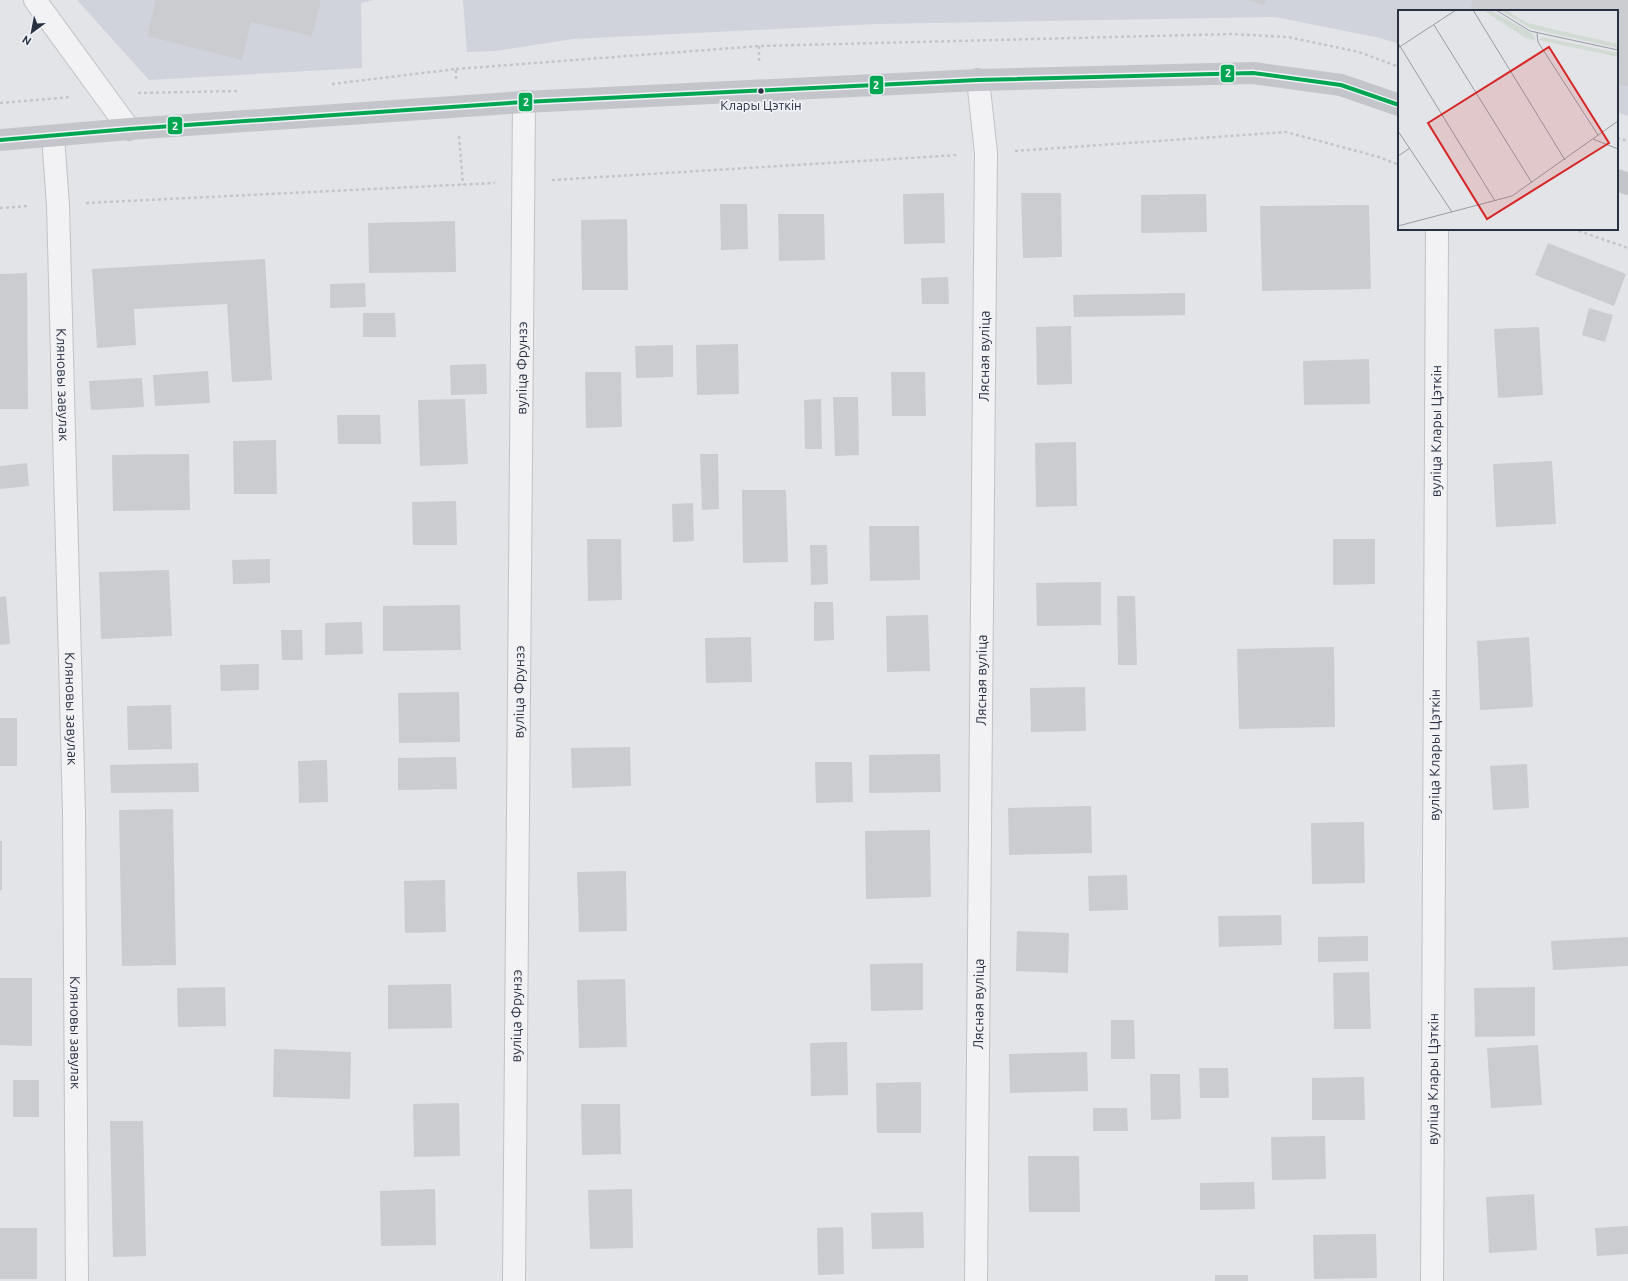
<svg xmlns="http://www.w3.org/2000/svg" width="1628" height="1281" font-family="Ubuntu,sans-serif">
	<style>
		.built { fill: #d0d3db }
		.building { fill: #caccd0 }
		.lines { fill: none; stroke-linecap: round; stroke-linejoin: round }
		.street-casing { stroke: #c0c2c6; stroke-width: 24 }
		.path { stroke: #c4c5cb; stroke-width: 2.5; stroke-dasharray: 3 3; stroke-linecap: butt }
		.street { stroke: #f2f2f4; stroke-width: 22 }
		.secondary { stroke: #c3c5ca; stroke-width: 22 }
		.bus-1-casing { stroke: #f0f2f7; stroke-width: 7 }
		.bus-1 { stroke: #00a651; stroke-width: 4 }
		.bus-dot { fill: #283042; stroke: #f0f2f7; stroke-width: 1.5 }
		.labels { text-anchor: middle; stroke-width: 3.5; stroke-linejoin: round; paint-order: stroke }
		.bus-label { font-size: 13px; fill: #283042; stroke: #f0f2f7 }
		.street-label { font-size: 14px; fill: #283042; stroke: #f0f2f7 }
		.inset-road { fill: none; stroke: #989ca6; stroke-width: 1 }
		.view { fill: #d62828; fill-opacity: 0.15; stroke: #d62828; stroke-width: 2 }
		.inset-edge { fill: none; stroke: #283042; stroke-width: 2 }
		.line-badge { stroke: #f0f2f7; stroke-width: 1.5 }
		.badge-label { font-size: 11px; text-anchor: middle; font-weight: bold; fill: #fff }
	</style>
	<rect width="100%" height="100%" fill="#e2e4e8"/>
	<!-- built -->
	<g class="built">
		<polygon points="77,0 374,0 361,3 362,68 149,80"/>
		<polygon points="463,0 1628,0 1628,116 1617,112 1617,11 1399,11 1399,44 1380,38 1275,17 876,24 574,39 495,51 467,52"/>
	</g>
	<!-- building -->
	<g class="building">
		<polygon points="156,0 321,0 312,36 251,22 242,60 147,36"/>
		<polygon points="1247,0 1266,0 1264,5"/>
		<polygon points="1473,0 1628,0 1628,86 1617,84 1617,11 1470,11"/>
		<polygon points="944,193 945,243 904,244 903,194"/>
		<polygon points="1021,193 1061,193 1062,257 1023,258"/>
		<polygon points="1206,194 1207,232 1141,233 1141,195"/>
		<polygon points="720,204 747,204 748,249 721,250"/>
		<polygon points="1369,205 1371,289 1262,291 1260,206"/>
		<polygon points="778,214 824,214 825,260 779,261"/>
		<polygon points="627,219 628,290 582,290 581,220"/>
		<polygon points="455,221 456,272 369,273 368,223"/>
		<polygon points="1548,243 1626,274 1614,306 1535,275"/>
		<polygon points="265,259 272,380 232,382 227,304 134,309 136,345 97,348 92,269"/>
		<polygon points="27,273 28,409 0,409 0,274"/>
		<polygon points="948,277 949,304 922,304 921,278"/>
		<polygon points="365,283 366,307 330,308 330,284"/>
		<polygon points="1185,293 1185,315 1074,317 1073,295"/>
		<polygon points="1589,308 1613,315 1605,342 1582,335"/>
		<polygon points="363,313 395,313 396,337 363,337"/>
		<polygon points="1071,326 1072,384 1037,385 1036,327"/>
		<polygon points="1539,327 1543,395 1498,398 1494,329"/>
		<polygon points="738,344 739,394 697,395 696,345"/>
		<polygon points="673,345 673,377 636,378 635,346"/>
		<polygon points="1369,359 1370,404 1304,405 1303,361"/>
		<polygon points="486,364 487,394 451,395 450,365"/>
		<polygon points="208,371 210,403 155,406 153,375"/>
		<polygon points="585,372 621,372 622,427 586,428"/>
		<polygon points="891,372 925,372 926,416 892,416"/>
		<polygon points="142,378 144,407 91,410 89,381"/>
		<polygon points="833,397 858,397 859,455 835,456"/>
		<polygon points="465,399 468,464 420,466 418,400"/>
		<polygon points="821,399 822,449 805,449 804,400"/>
		<polygon points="337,415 380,415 381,444 338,444"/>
		<polygon points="276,440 277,494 234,494 233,441"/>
		<polygon points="1076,442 1077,506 1036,507 1035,443"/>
		<polygon points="189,454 190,510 113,511 112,455"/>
		<polygon points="700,454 718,454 719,509 702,510"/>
		<polygon points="1552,461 1556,524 1496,527 1493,464"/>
		<polygon points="27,463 29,486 0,489 0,466"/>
		<polygon points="742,490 786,490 788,562 743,563"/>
		<polygon points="456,501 457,545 413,545 412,502"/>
		<polygon points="693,503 694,541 673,542 672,504"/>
		<polygon points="869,526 919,526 920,580 870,581"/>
		<polygon points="587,539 621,539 622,600 588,601"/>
		<polygon points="1333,539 1375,539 1375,584 1333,585"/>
		<polygon points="810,545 827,545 828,584 811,585"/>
		<polygon points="270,559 270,583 233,584 232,560"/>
		<polygon points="169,570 172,636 101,639 99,572"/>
		<polygon points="1101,582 1101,625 1037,626 1036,583"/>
		<polygon points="6,596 10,644 0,645 0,597"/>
		<polygon points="1117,596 1135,596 1137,665 1118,665"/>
		<polygon points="814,602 833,602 834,640 814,641"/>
		<polygon points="460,605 461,650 383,651 383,606"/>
		<polygon points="928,615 930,671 887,672 886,616"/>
		<polygon points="362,622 363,654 325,655 325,623"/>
		<polygon points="281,630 302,630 303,660 282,660"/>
		<polygon points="751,637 752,682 706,683 705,638"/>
		<polygon points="1529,637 1533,707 1480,710 1477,641"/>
		<polygon points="1334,647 1335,727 1239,729 1237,649"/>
		<polygon points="259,664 259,690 221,691 220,665"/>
		<polygon points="1085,687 1086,731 1031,732 1030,688"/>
		<polygon points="459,692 460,742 399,743 398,693"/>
		<polygon points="171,705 172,749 128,750 127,706"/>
		<rect x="0" y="718" width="17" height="48"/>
		<polygon points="630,747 631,786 572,788 571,748"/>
		<polygon points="940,754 941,792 869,793 869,755"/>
		<polygon points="456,757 457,789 398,790 398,758"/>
		<polygon points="327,760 328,802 299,803 298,761"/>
		<polygon points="815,762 852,762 853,802 816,803"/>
		<polygon points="198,763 199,792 111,793 110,765"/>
		<polygon points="1527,764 1529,808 1493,810 1490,766"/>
		<polygon points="1091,806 1092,853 1009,855 1008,808"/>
		<polygon points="173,809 176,965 122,966 119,810"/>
		<polygon points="1364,822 1365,883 1312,884 1311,823"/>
		<polygon points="930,830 931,897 866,899 865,831"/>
		<rect x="0" y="841" width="2" height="49"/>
		<polygon points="626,871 627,931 579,932 577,872"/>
		<polygon points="1127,875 1128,910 1089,911 1088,876"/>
		<polygon points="445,880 446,932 405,933 404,881"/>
		<polygon points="1281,915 1282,945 1219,947 1218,916"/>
		<polygon points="1017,931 1069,933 1068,973 1016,971"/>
		<polygon points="1368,936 1368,961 1318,962 1318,937"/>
		<polygon points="1628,937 1628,966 1553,970 1551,941"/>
		<polygon points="923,963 923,1010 871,1011 870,964"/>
		<polygon points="1369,972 1371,1029 1334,1029 1333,973"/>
		<polygon points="0,978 32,978 32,1046 0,1045"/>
		<polygon points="625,979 627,1047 579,1048 577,980"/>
		<polygon points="451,984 452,1028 388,1029 388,985"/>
		<polygon points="225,987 226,1026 178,1027 177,988"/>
		<polygon points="1535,987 1535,1036 1475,1037 1474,988"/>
		<polygon points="1111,1020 1134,1020 1135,1059 1111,1059"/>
		<polygon points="847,1042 848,1095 811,1096 810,1043"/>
		<polygon points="1538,1045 1542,1105 1491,1108 1487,1048"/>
		<polygon points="274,1049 351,1052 350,1099 273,1097"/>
		<polygon points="1087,1052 1088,1091 1010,1093 1009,1054"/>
		<polygon points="1199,1068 1228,1068 1229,1098 1200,1098"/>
		<polygon points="1150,1074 1180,1074 1181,1119 1151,1120"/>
		<polygon points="1364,1077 1365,1120 1312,1120 1312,1078"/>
		<rect x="13" y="1080" width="26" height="37"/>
		<polygon points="921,1082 921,1133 877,1133 876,1083"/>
		<polygon points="459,1103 460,1156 414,1157 413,1104"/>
		<polygon points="581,1104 620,1104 621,1154 582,1155"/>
		<polygon points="1093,1108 1127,1108 1128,1131 1093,1131"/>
		<polygon points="110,1121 143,1121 146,1256 113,1257"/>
		<polygon points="1325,1136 1326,1179 1272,1180 1271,1137"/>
		<polygon points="1028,1156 1079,1156 1080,1212 1029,1212"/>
		<polygon points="1254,1182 1255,1209 1200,1210 1200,1183"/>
		<polygon points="435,1189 436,1245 381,1246 380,1191"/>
		<polygon points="632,1189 633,1248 590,1249 588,1190"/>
		<polygon points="1534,1194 1537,1250 1489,1253 1486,1197"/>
		<polygon points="923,1212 924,1248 872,1249 871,1213"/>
		<polygon points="1628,1226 1628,1254 1597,1256 1595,1228"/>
		<polygon points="843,1227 844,1274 818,1275 817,1228"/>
		<rect x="0" y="1228" width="37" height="51"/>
		<polygon points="1376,1234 1377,1278 1314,1279 1313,1235"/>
		<rect x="1215" y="1275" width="33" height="6"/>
	</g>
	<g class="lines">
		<!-- street casing -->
		<g class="street-casing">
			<g id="street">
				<polyline points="35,0 129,129"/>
				<path id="s1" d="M53 137 58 205 74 812 77 1281"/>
				<path id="s2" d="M514 1281 524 102"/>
				<path id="s3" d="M976 1281 986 153 978 80"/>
				<path id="s4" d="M1432 1281 1437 229"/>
			</g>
		</g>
		<!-- path -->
		<g class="path">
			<polyline points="759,46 759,61"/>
			<polyline points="456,69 759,46 1232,34 1288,37 1359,52 1399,67"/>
			<polyline points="332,84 456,69 456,79"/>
			<polyline points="138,93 237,91"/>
			<polyline points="0,103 71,97"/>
			<polyline points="459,136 463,185"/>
			<polyline points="1617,138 1628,141"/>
			<polyline points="1015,151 1286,132 1379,157 1399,165"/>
			<polyline points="552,180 958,155"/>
			<polyline points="86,203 495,183"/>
			<polyline points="0,208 29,206"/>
			<polyline points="1573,229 1628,248"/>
		</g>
		<!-- street -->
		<use href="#street" class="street"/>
		<!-- secondary -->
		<g class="secondary">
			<polyline points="0,140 129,129 524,102 978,80 1253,73 1341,85 1399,105"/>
			<polyline points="1617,180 1628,184"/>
		</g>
		<!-- bus-1 casing -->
		<g class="bus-1-casing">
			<polyline id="bus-1" points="0,140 129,129 524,102 978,80 1253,73 1341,85 1399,105"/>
		</g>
		<!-- bus-1 -->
		<use href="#bus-1" class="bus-1"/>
	</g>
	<!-- markers -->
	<circle class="bus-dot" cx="761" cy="91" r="3.5"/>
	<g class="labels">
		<!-- bus labels -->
		<g class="bus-label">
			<text x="761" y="110">Клары Цэткін</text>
		</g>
		<!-- street labels -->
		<g class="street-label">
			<text dy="5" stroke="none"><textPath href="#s3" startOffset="925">Лясная вуліца</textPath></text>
			<text dy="5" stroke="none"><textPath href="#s2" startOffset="913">вуліца Фрунзэ</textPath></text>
			<text dy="5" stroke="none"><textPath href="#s1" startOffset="248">Кляновы завулак</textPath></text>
			<text dy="5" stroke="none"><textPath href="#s4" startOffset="850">вуліца Клары Цэткін</textPath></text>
			<text dy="5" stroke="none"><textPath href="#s3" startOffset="601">Лясная вуліца</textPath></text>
			<text dy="5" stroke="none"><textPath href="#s2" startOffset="589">вуліца Фрунзэ</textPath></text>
			<text dy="5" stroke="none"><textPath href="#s1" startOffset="572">Кляновы завулак</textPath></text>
			<text dy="5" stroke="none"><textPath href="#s4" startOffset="526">вуліца Клары Цэткін</textPath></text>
			<text dy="5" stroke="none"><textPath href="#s3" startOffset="277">Лясная вуліца</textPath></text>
			<text dy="5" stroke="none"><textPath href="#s2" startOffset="265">вуліца Фрунзэ</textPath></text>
			<text dy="5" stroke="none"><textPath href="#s1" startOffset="896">Кляновы завулак</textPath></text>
			<text dy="5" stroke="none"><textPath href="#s4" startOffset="202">вуліца Клары Цэткін</textPath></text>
		</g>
	</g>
	<!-- overview -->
	<g transform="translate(1398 10)">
		<rect width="220" height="220" fill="#e2e4e8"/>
		<path d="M85 0H92L135 24 137 31 126 27ZM102 0H108L129 13 220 34V38L134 19ZM144 27 220 43V47L141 30Z" fill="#d2dbd3"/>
		<path class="inset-road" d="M75 0 167 150M98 0 132 21 220 40M36 15 134 173M139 23 140 32 200 125M0 33 97 191M0 38 58 0M0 121 54 202M195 129 220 139M0 146 12 138M0 216 114 186 220 111"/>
		<path class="view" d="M151 37 211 133 89 209 30 113Z"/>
		<rect width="220" height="220" class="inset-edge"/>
	</g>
	<g class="line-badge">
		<rect x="1220" y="64" width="15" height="19" rx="4" fill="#00a651"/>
		<rect x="869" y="75" width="15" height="20" rx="4" fill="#00a651"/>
		<rect x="518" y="92" width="15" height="20" rx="4" fill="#00a651"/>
		<rect x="167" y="116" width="16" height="19" rx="4" fill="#00a651"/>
	</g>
	<g class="badge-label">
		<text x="1228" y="77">2</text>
		<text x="876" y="89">2</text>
		<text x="526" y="106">2</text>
		<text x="175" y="130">2</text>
	</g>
	<!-- north arrow -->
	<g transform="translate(32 32) rotate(212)" stroke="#f0f2f7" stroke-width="3" paint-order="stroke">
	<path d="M0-3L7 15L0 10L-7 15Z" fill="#283042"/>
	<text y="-6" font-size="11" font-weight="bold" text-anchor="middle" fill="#283042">N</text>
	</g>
</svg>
